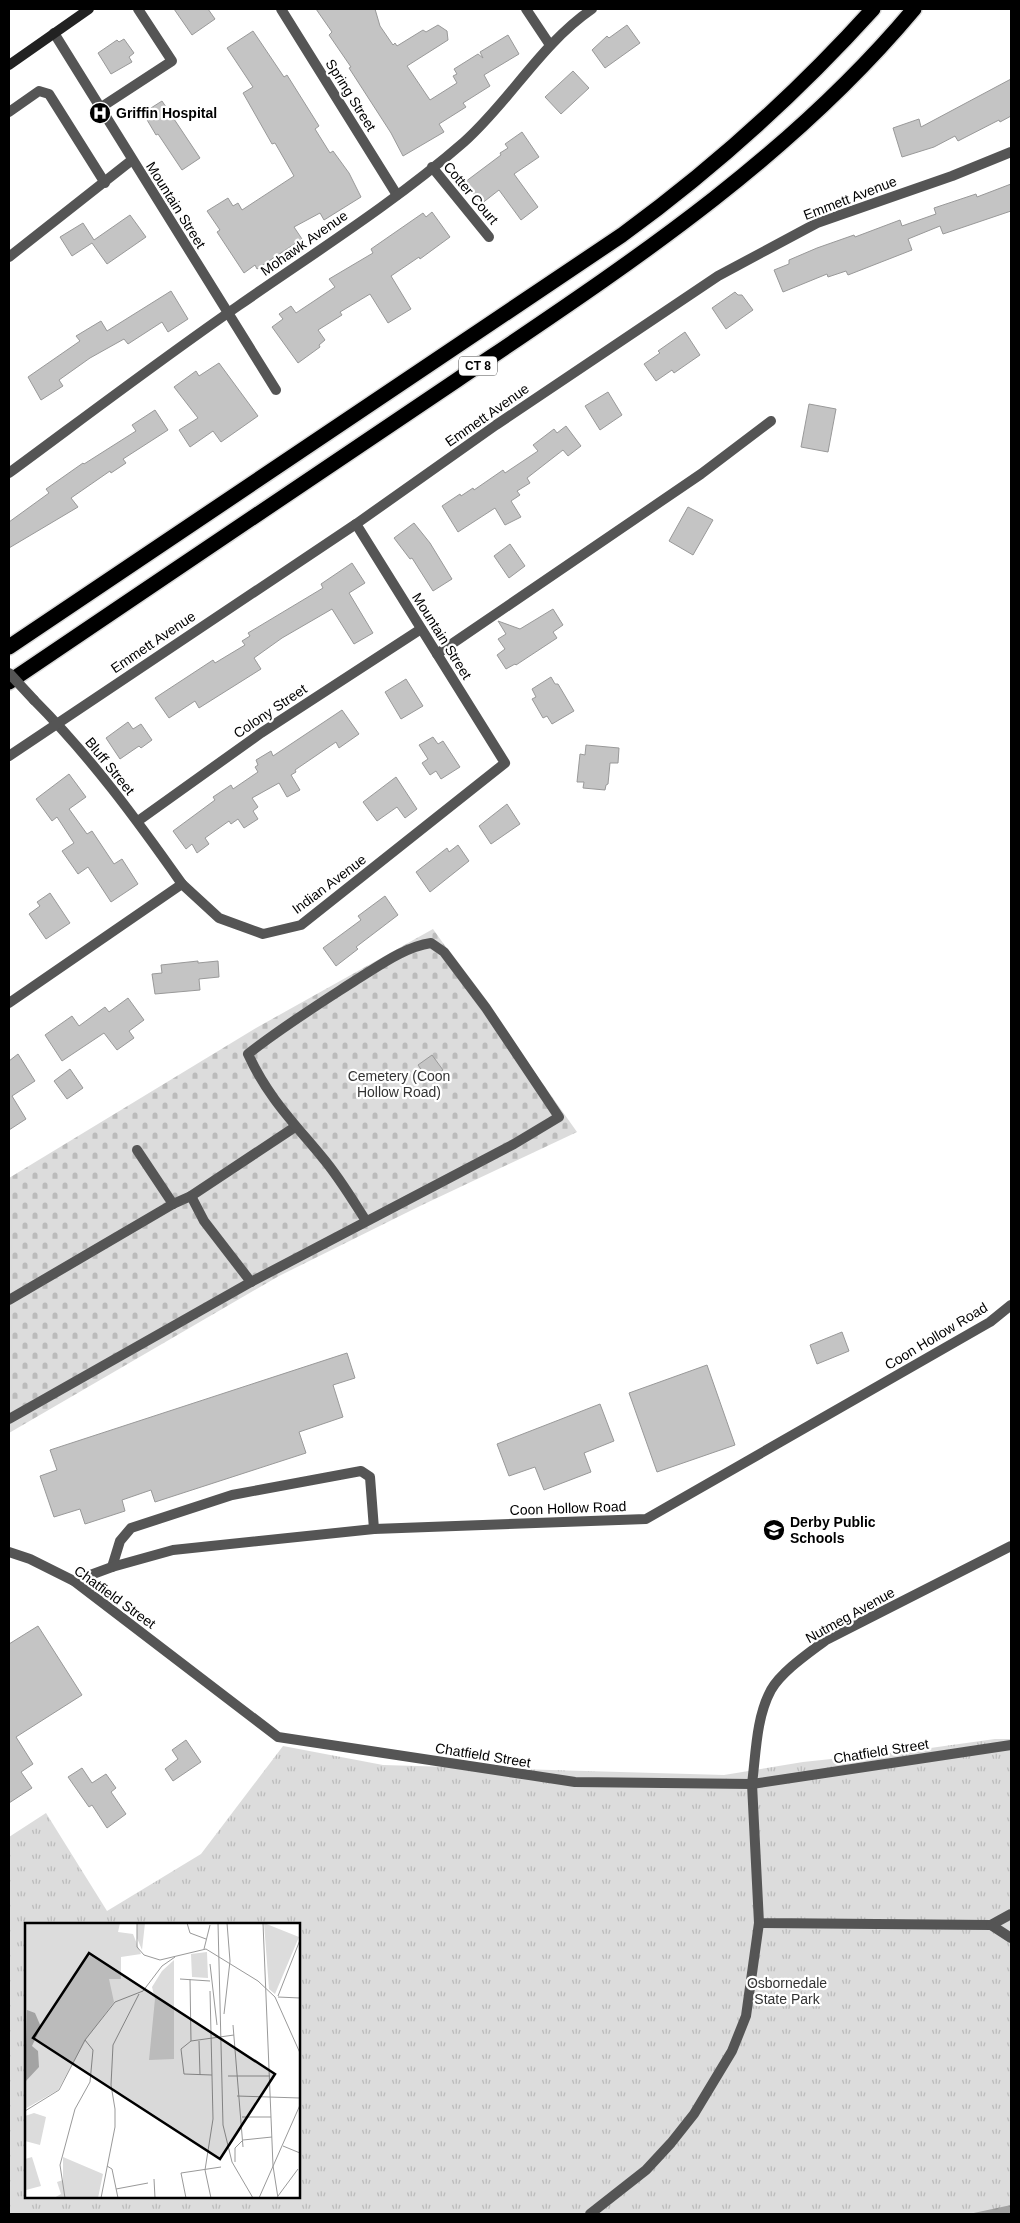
<svg xmlns="http://www.w3.org/2000/svg" width="1020" height="2223" font-family="Helvetica,sans-serif">
	<style>
		.cemetery { fill: url(#cemetery-stones) }
		.park { fill: url(#park-tufts); fill-rule: evenodd }
		.water { fill: url(#water-waves) }
		.building { fill: #c4c4c4; stroke: #999 }
		.lines { fill: none; stroke-linecap: round; stroke-linejoin: round }
		.motorway-casing { stroke: #dbdbdb; stroke-width: 18 }
		.service { stroke: #555; stroke-width: 10 }
		.minor { stroke: #555; stroke-width: 10 }
		.tertiary { stroke: #555; stroke-width: 10 }
		.secondary { stroke: #222; stroke-width: 10 }
		.motorway { stroke: #000; stroke-width: 15 }
		.minor-bridge { stroke: #555; stroke-width: 10 }
		.labels { text-anchor: middle; stroke-width: 4.5; stroke-linejoin: round; paint-order: stroke }
		.shield { fill: #fff; stroke: #4c4c4c; stroke-width: 1 }
		.shield-label { font-size: 12px; font-weight: bold; fill: #000 }
		.street-label { font-size: 14px; fill: #000; stroke: #fff }
		.poi-label { font-size: 14px; font-weight: bold; fill: #000; stroke: #fff; text-anchor: start }
		.park-label { font-size: 14px; fill: #333; stroke: #fff }
		.inset-road { fill: none; stroke: #999; stroke-width: 1 }
		.view { fill: #000; fill-opacity: 0.15; stroke: #000; stroke-width: 2.5 }
		.inset-edge { fill: none; stroke: #000; stroke-width: 2.5 }
	</style>
	<defs>
		<pattern id="cemetery-stones" width="16" height="16" patternUnits="userSpaceOnUse" patternTransform="scale(1.25)"><rect width="16" height="16" fill="#dcdcdc"/><path d="M2 7V4a2 2 0 0 1 4 0v3zM10 15v-3a2 2 0 0 1 4 0v3z" fill="#bbb"/></pattern>
		<pattern id="park-tufts" width="24" height="20" patternUnits="userSpaceOnUse" patternTransform="scale(1.25)"><rect width="24" height="20" fill="#dcdcdc"/><path d="M3 7l-1-3M5 7V3M7 7l1-3M15 17l-1-3M17 17v-4M19 17l1-3" fill="none" stroke="#bbb"/></pattern>
		<pattern id="water-waves" width="16" height="10" patternUnits="userSpaceOnUse" patternTransform="scale(1.25)"><rect width="16" height="10" fill="#a3a3a3"/><path d="M0 5q4-4 8 0t8 0" fill="none" stroke="#8b8b8b"/></pattern>
	</defs>
	<rect width="100%" height="100%" fill="#fff"/>
	<!-- cemetery -->
	<polygon class="cemetery" points="433,929 577,1132 420,1206 279,1276 9,1433 9,1178 256,1028"/>
	<!-- park -->
	<path class="park" d="M995 1739H1011V2214H9V1837L46 1813 107 1911 201 1854 283 1746 383 1765 724 1775 803 1762 916 1750ZM26 1924H299V2197H26Z"/>
	<!-- water -->
	<polygon class="water" points="1011,2205 1011,2214 969,2214"/>
	<!-- building -->
	<g class="building">
		<polygon points="174,9 208,9 215,19 192,35"/>
		<polygon points="316,9 375,9 380,26 393,45 395,43 397,46 423,30 426,32 438,25 447,31 448,40 407,66 430,100 457,83 453,76 457,74 454,69 478,54 483,58 480,52 508,35 519,54 484,75 490,86 463,103 466,107 439,124 444,132 403,156 391,133 349,68 351,67 329,35 332,32"/>
		<polygon points="627,25 640,43 605,68 592,50 607,36 609,38"/>
		<polygon points="253,31 284,77 287,75 319,126 315,129 330,153 333,151 349,173 361,197 324,220 320,213 294,227 302,239 257,269 255,265 244,273 217,232 220,230 207,211 228,198 233,206 238,203 242,210 294,176 275,143 272,144 243,93 253,87 227,48"/>
		<polygon points="124,39 134,53 129,57 132,62 111,74 98,53 117,40 119,42"/>
		<polygon points="573,71 589,88 561,114 545,97"/>
		<polygon points="1011,79 1011,116 1000,122 999,120 958,141 955,136 934,147 902,157 893,128 919,119 921,127"/>
		<polygon points="162,101 200,158 182,170 158,134 156,135 143,113"/>
		<polygon points="522,132 539,157 514,174 538,207 521,220 499,190 481,204 465,182 501,155 500,153 508,148 505,144"/>
		<polygon points="1011,184 1011,211 943,234 940,226 908,239 912,250 848,275 846,271 828,277 827,274 783,292 774,270 789,264 789,260 817,248 854,235 855,237 900,220 902,226 936,214 934,208 976,194 977,197"/>
		<polygon points="432,212 450,237 420,259 419,257 391,276 411,309 388,323 370,294 340,312 342,315 318,330 325,340 319,345 320,347 298,363 272,327 283,319 279,314 291,306 296,313 335,287 329,279 373,253 371,249 423,213 426,217"/>
		<polygon points="130,215 146,237 107,264 92,243 72,256 60,237 83,223 94,240"/>
		<polygon points="171,291 188,319 168,332 162,322 128,344 124,339 90,358 59,380 63,386 41,400 28,377 80,341 76,336 101,321 107,331"/>
		<polygon points="735,292 738,295 742,295 753,310 726,329 712,308"/>
		<polygon points="685,332 700,355 674,373 672,370 656,381 644,364 660,353 658,351"/>
		<polygon points="219,363 258,416 221,442 213,431 190,447 179,430 198,418 174,387 196,371 199,376"/>
		<polygon points="608,392 622,415 600,430 585,406"/>
		<polygon points="809,404 836,409 828,452 801,447"/>
		<polygon points="155,410 168,430 123,459 126,463 111,473 110,471 71,498 78,507 9,548 9,522 49,493 46,489 83,463 84,464 136,431 132,425"/>
		<polygon points="566,426 581,446 568,456 563,450 527,478 530,483 517,491 520,495 511,501 521,517 505,525 495,508 458,532 442,506 460,494 461,496 473,488 474,490 503,470 505,473 538,451 533,445 554,429 557,433"/>
		<polygon points="688,507 713,520 693,555 669,541"/>
		<polygon points="414,523 430,543 452,579 433,591 412,558 410,559 394,538"/>
		<polygon points="510,544 525,566 509,578 494,556"/>
		<polygon points="352,563 365,583 349,593 373,633 354,644 332,609 282,638 254,658 261,669 199,708 195,701 169,718 155,698 213,660 215,663 245,645 242,641 250,636 248,633 323,588 321,584"/>
		<polygon points="553,609 563,625 553,632 557,638 516,665 515,664 506,669 497,655 505,649 498,639 506,634 498,621 520,629"/>
		<polygon points="551,677 555,684 558,684 574,711 552,724 547,716 543,718 532,699 536,697 532,689"/>
		<polygon points="406,679 423,706 401,719 385,692"/>
		<polygon points="342,710 359,734 339,748 336,742 295,770 296,772 291,775 300,790 287,797 279,783 252,798 258,807 253,811 258,819 244,828 238,819 231,824 229,821 205,838 209,844 197,853 192,844 186,849 173,831 215,800 213,797 231,785 233,789 258,772 255,767 258,765 256,760 271,751 273,756"/>
		<polygon points="128,722 133,729 141,724 152,740 141,748 139,746 120,759 106,738"/>
		<polygon points="433,737 438,744 443,741 460,767 441,779 436,771 430,775 422,763 428,759 419,745"/>
		<polygon points="586,745 619,748 618,763 610,763 608,784 606,785 605,790 583,788 584,782 577,782 580,754 585,755"/>
		<polygon points="69,774 86,797 69,809 87,834 92,831 114,864 122,859 138,884 111,902 88,867 78,874 62,851 74,843 57,817 52,821 36,799"/>
		<polygon points="396,777 417,809 405,818 397,807 377,821 363,802"/>
		<polygon points="507,804 520,824 491,844 479,826"/>
		<polygon points="458,845 469,861 430,892 416,872 447,848 449,852"/>
		<polygon points="50,893 70,923 46,939 29,914 40,906 37,902"/>
		<polygon points="385,896 398,915 356,947 358,949 336,966 323,948 361,920 358,916"/>
		<polygon points="198,961 198,963 218,961 219,977 199,979 200,990 155,994 152,974 162,973 161,965"/>
		<polygon points="128,998 144,1020 129,1031 134,1038 117,1050 104,1033 62,1061 45,1035 72,1016 79,1026 105,1007 109,1012"/>
		<polygon points="18,1054 35,1081 12,1096 26,1119 9,1130 9,1061"/>
		<polygon points="432,1055 443,1070 429,1081 418,1065"/>
		<polygon points="70,1069 83,1088 67,1099 54,1081"/>
		<polygon points="842,1332 849,1351 817,1364 810,1345"/>
		<polygon points="347,1353 355,1378 333,1385 343,1417 299,1432 306,1453 155,1502 151,1490 122,1500 125,1511 85,1524 80,1509 54,1517 40,1476 57,1470 50,1450"/>
		<polygon points="707,1365 735,1445 657,1472 629,1393"/>
		<polygon points="600,1404 614,1441 584,1453 591,1472 544,1490 535,1467 509,1476 497,1444"/>
		<polygon points="38,1626 82,1695 16,1737 33,1764 21,1772 32,1788 9,1803 9,1644"/>
		<polygon points="186,1740 201,1762 173,1781 165,1769 178,1759 172,1750"/>
		<polygon points="82,1768 92,1783 106,1774 116,1788 111,1792 126,1814 107,1828 92,1805 89,1807 68,1777"/>
	</g>
	<g class="lines">
		<!-- motorway casing -->
		<g class="motorway-casing">
			<g id="motorway">
				<path d="M9 647 622 235C714 168 797 93 873 9"/>
				<path d="M9 682C158 581 307 481 457 380 621 269 785 163 914 9"/>
			</g>
		</g>
		<!-- service -->
		<g class="service">
			<polyline points="100,108 172,61 138,9"/>
			<polyline points="9,112 39,91 49,94 105,183"/>
			<polyline points="9,257 132,160"/>
			<polyline points="437,654 701,474 771,421"/>
			<polyline points="137,1150 173,1204"/>
			<polyline points="191,1196 204,1221 251,1282"/>
			<polyline points="9,1300 173,1204 191,1196 295,1127"/>
			<path d="M9 1419 251 1282 514 1144 559 1117 486 1008 444 952 431 943C404 947 379 966 356 980 319 1004 282 1027 248 1054 267 1096 293 1122 322 1157 339 1177 352 1199 366 1221"/>
			<polyline points="112,1567 120,1541 131,1528 232,1495 361,1471 370,1477 374,1529"/>
			<polyline points="752,1784 759,1923 991,1925 1011,1914"/>
			<polyline points="991,1925 1011,1938"/>
			<polyline points="590,2214 646,2170 671,2143 694,2114 732,2051 746,2016 759,1923"/>
		</g>
		<!-- minor -->
		<g class="minor">
			<polyline points="281,9 397,195"/>
			<polyline points="526,9 550,45"/>
			<polyline points="54,33 276,390"/>
			<polyline points="432,167 489,237"/>
			<path d="M9 473C85 417 160 360 238 306 314 253 394 203 464 142 510 101 540 45 592 9"/>
			<path d="M34 700C90 756 137 820 182 884"/>
			<polyline points="9,756 356,524 496,425 718,276 817,223 952,176 1011,152"/>
			<polyline points="138,821 261,733 421,629"/>
			<polyline points="9,1003 182,884 219,918 263,934 301,925 505,763 356,524"/>
			<polyline points="74,1581 112,1567 173,1550 374,1529 646,1519 990,1322 1011,1305"/>
			<path d="M752 1784C756 1753 756 1718 771 1690 782 1671 809 1653 826 1640L1011 1546"/>
		</g>
		<!-- tertiary -->
		<polyline class="tertiary" points="9,1552 30,1559 74,1581 278,1737 575,1782 752,1784 1011,1745"/>
		<!-- secondary -->
		<polyline class="secondary" points="9,65 89,9"/>
		<!-- motorway -->
		<use href="#motorway" class="motorway"/>
		<!-- minor-bridge -->
		<polyline class="minor-bridge" points="9,673 34,700"/>
	</g>
	<!-- icons -->
	<defs>
		<g id="hospital-disc" transform="scale(1.125)"><circle r="9.5" fill="#000" stroke="#fff"/><path d="M-5-5h3v3.5h4V-5h3V5h-3V1.5h-4V5h-3Z" fill="#fff"/></g>
		<g id="school-disc" transform="scale(1.125)"><circle r="9.5" fill="#000" stroke="#fff"/><path d="M0-5L7-2L0 1L-7-2ZM-4 1L0 2.5L4 1V4Q0 6-4 4Z" fill="#fff"/></g>
	</defs>
	<g fill-rule="evenodd">
		<use href="#hospital-disc" x="100" y="113"/>
		<use href="#school-disc" x="774" y="1530"/>
	</g>
	<g class="labels">
		<!-- shield labels -->
		<rect class="shield" x="459" y="356.5" width="38" height="19" rx="4"/>
		<g class="shield-label">
			<text x="478" y="370">CT 8</text>
		</g>
		<!-- street labels -->
		<g class="street-label">
			<text transform="translate(351 95) rotate(58)" y="5">Spring Street</text>
			<text transform="translate(471 193) rotate(50)" y="5">Cotter Court</text>
			<text transform="translate(850 198) rotate(-21)" y="5">Emmett Avenue</text>
			<text transform="translate(176 205) rotate(58)" y="5">Mountain Street</text>
			<text transform="translate(304 243) rotate(-35)" y="5">Mohawk Avenue</text>
			<text transform="translate(487 415) rotate(-35)" y="5">Emmett Avenue</text>
			<text transform="translate(442 636) rotate(58)" y="5">Mountain Street</text>
			<text transform="translate(153 642) rotate(-34)" y="5">Emmett Avenue</text>
			<text transform="translate(270 711) rotate(-34)" y="5">Colony Street</text>
			<text transform="translate(110 766) rotate(51)" y="5">Bluff Street</text>
			<text transform="translate(329 884) rotate(-37)" y="5">Indian Avenue</text>
			<text transform="translate(936 1336) rotate(-31)" y="5">Coon Hollow Road</text>
			<text transform="translate(568 1508) rotate(-2)" y="5">Coon Hollow Road</text>
			<text transform="translate(115 1597) rotate(36)" y="5">Chatfield Street</text>
			<text transform="translate(850 1615) rotate(-29)" y="5">Nutmeg Avenue</text>
			<text transform="translate(881 1751) rotate(-9)" y="5">Chatfield Street</text>
			<text transform="translate(483 1755) rotate(9)" y="5">Chatfield Street</text>
		</g>
		<!-- poi labels -->
		<g class="poi-label">
			<text x="116" y="118">Griffin Hospital</text>
			<text x="790" y="1527">Derby Public<tspan x="790" dy="16">Schools</tspan></text>
		</g>
		<!-- park labels -->
		<g class="park-label">
			<text x="399" y="1081">Cemetery (Coon<tspan x="399" dy="16">Hollow Road)</tspan></text>
			<text x="787" y="1988">Osbornedale<tspan x="787" dy="16">State Park</tspan></text>
		</g>
	</g>
	<!-- overview -->
	<g transform="translate(25 1923)">
		<rect width="275" height="275" fill="#fff"/>
		<path d="M9 190 21 194 15 222 0 218V193ZM7 234 16 263 1 267 0 236Z" fill="#dcdcdc"/>
		<path d="M239 0 274 14 250 71 244 66ZM182 29 183 55 167 54 166 31ZM149 37V136L124 137 130 76 127 64 137 48Z" fill="#dcdcdc"/>
		<path d="M0 0H95L93 9 108 11 116 31 96 34V56H84L89 79 62 115 33 167 0 186ZM112 0H120L117 27 112 15ZM38 234 78 251 73 275H29L36 271 32 259 38 257Z" fill="#dcdcdc"/>
		<path d="M2 87 10 90 16 104 7 123 13 128 14 144 0 159Z" fill="#a3a3a3"/>
		<path class="inset-road" d="M112 0V24L119 32 135 37 181 26 233 58 250 74 275 130M162 0 165 10 181 16M193 0 198 202 207 239 228 275M202 0 205 38M238 0 248 243 253 275M179 26 185 2M185 41 192 102M155 56 185 58M165 56 166 118 156 126 159 151 187 152M185 68 188 196 180 247 186 275M253 73 275 17M253 74 275 75M199 91 205 38M208 102 218 224M166 118 209 112M174 118 175 152M203 153H245M212 173 275 175M0 188 34 167 60 117 90 79 118 68 137 43 150 34M217 194H246M218 217 247 214M258 223 275 230M210 239V225L218 217M82 243 87 246 93 275M129 256 130 275M91 266 123 260M253 273 273 246M40 275 35 242 50 186 65 159 68 127 60 117M76 275 90 204V186L86 162 88 122 114 71M161 275 156 250 196 244M234 275 275 182"/>
		<path class="view" d="M64 30 250 151 195 236 8 115Z"/>
		<rect width="275" height="275" class="inset-edge"/>
	</g>
	<!-- border -->
	<rect width="1020" height="2223" fill="none" stroke="#000000" stroke-width="20"/>
</svg>
